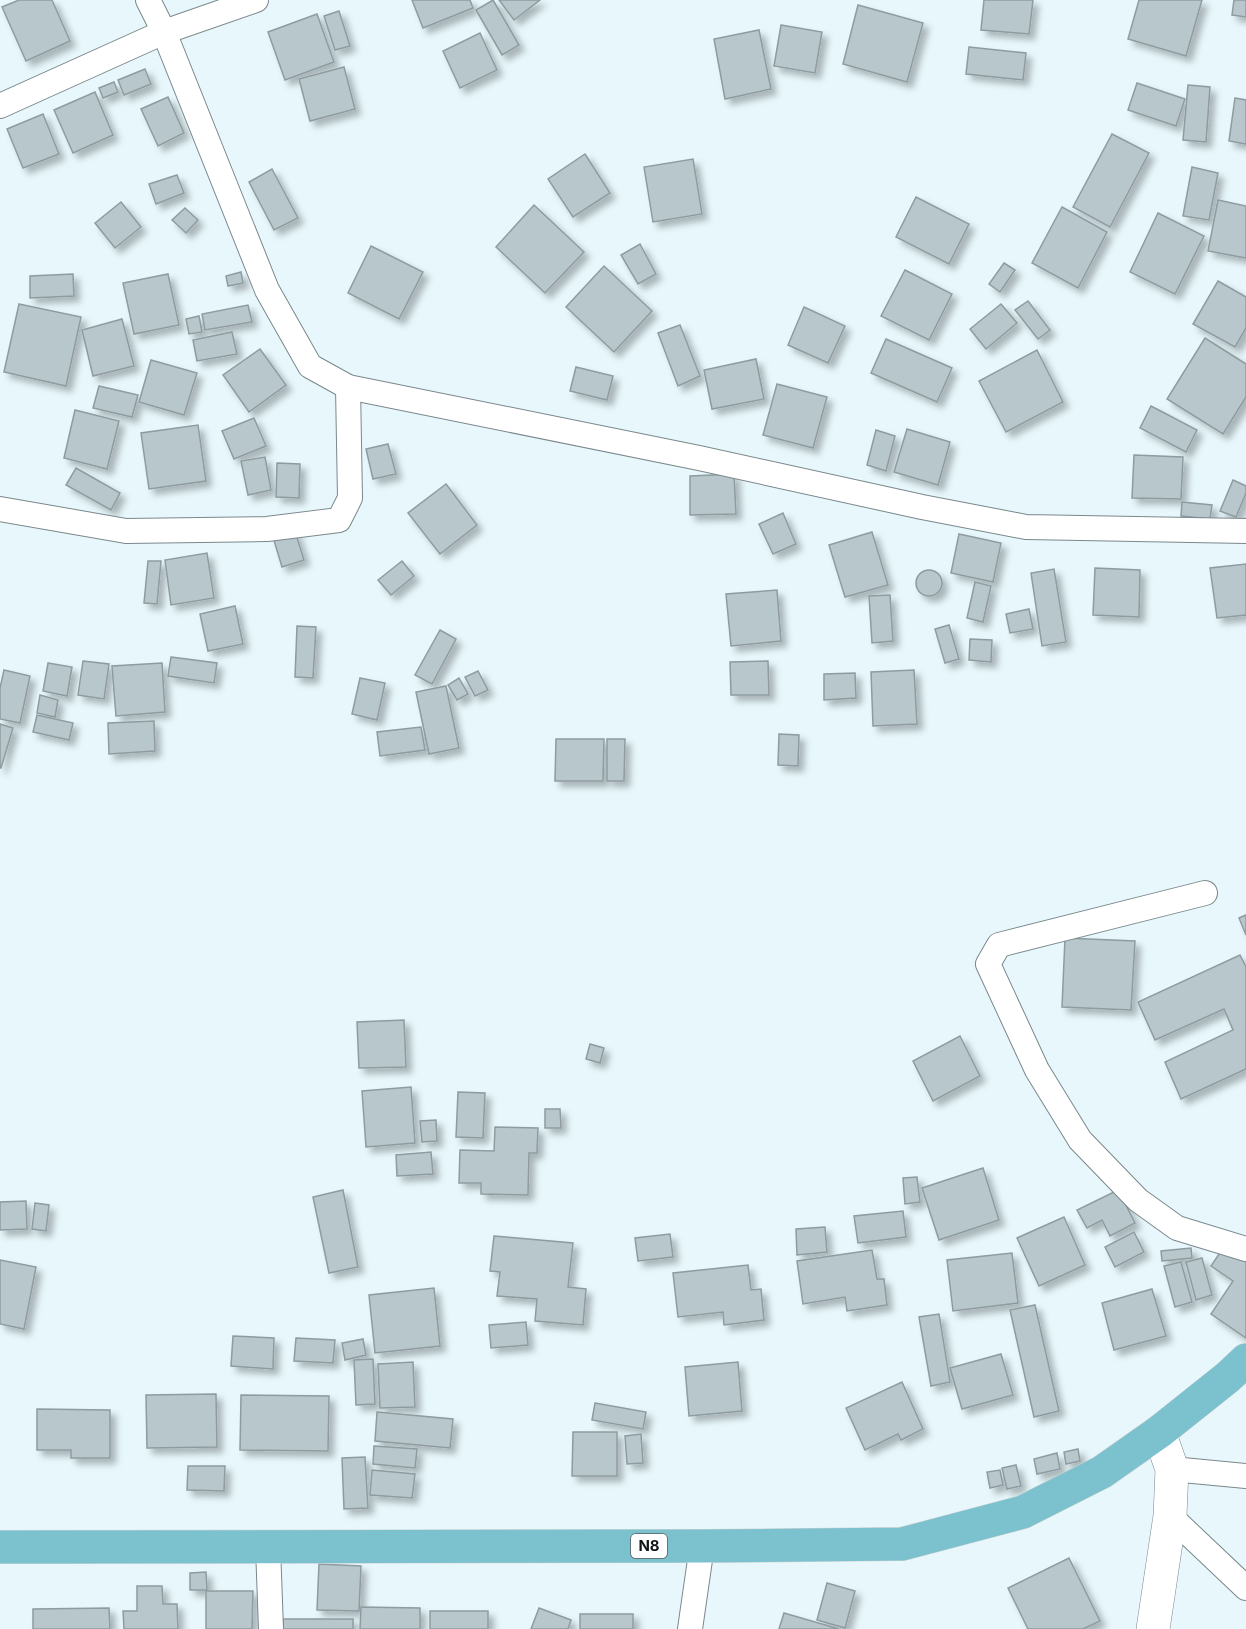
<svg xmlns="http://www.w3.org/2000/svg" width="1246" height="1629" font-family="Inter,sans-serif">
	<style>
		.building { fill: #b8c7cb; stroke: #8e9ca0; stroke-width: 1.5; filter: url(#shadow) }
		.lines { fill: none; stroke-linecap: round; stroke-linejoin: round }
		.street-casing { stroke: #7a888c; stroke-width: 26 }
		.secondary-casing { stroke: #7a888c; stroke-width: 34 }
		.primary-casing { stroke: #d4d5d5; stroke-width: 34 }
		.street { stroke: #fff; stroke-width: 24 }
		.secondary { stroke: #fff; stroke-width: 33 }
		.primary { stroke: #7cc1ce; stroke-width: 33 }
		.labels { text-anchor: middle; stroke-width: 6; stroke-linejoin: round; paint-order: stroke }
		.shield { fill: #fff; stroke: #585b5c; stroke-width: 1.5 }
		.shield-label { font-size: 15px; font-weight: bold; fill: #101516 }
	</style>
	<defs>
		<filter id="shadow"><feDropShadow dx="5.5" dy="5.5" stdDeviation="3" flood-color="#0004"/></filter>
	</defs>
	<rect width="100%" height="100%" fill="#e7f7fb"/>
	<!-- building -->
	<g class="building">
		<polygon points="19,0 52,0 70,41 26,61 2,7"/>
		<polygon points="412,0 470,0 473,8 423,28"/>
		<polygon points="493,0 519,45 502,55 476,10"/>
		<polygon points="499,0 540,0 514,20"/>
		<polygon points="984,0 1033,0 1029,34 981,30"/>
		<polygon points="1139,0 1202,0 1186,56 1128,39"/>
		<polygon points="1234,0 1246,0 1246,17 1232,15"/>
		<polygon points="858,5 923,23 907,82 843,64"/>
		<polygon points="339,11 350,46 335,50 324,16"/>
		<polygon points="317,14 334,62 285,80 268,32"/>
		<polygon points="781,25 822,32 815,73 774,66"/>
		<polygon points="759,30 771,89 725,99 714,39"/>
		<polygon points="480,33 497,70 460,88 443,51"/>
		<polygon points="969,47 1026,53 1023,80 966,74"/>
		<polygon points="344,67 355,109 310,121 299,79"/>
		<polygon points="145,69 151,84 124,95 118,80"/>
		<polygon points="114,82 118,92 103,98 99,88"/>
		<polygon points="1137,83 1185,99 1176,126 1128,110"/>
		<polygon points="1188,85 1210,87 1206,142 1183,140"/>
		<polygon points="95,92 113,135 73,153 54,110"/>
		<polygon points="168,97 184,133 158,146 141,109"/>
		<polygon points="1235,98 1246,100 1246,144 1229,141"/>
		<polygon points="43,114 59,154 23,168 7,129"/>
		<polygon points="1112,134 1149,153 1110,227 1073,207"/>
		<polygon points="585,154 610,193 573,217 548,179"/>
		<polygon points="693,159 702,214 653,222 644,167"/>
		<polygon points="1192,167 1218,173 1209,220 1183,216"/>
		<polygon points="272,169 298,218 274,230 249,182"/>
		<polygon points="177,175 184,193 156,204 149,184"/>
		<polygon points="916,197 969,224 949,264 896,237"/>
		<polygon points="1218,200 1246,206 1246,258 1208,251"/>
		<polygon points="121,202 141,227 115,248 95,223"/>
		<polygon points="534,205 584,252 545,293 496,247"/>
		<polygon points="1062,207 1107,232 1078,288 1032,263"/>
		<polygon points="185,208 198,220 186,233 172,220"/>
		<polygon points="1158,213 1204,236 1175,294 1130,272"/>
		<polygon points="640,244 656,274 638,284 621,255"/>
		<polygon points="371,246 423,272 399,319 348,293"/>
		<polygon points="1004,263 1015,270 1000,292 989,284"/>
		<polygon points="604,266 652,311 614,352 566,307"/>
		<polygon points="905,270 952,294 929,340 881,316"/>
		<polygon points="241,272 243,283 228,286 226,276"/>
		<polygon points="73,274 74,296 30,298 30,276"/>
		<polygon points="168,274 179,325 134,334 123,283"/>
		<polygon points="1218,281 1246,297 1246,328 1235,347 1193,324"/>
		<polygon points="1028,301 1050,330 1038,339 1015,310"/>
		<polygon points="19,304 81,317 66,386 4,372"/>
		<polygon points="1001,304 1017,323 986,349 970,329"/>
		<polygon points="248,305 252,322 205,330 202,314"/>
		<polygon points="804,307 845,326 828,363 788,345"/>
		<polygon points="199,316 202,332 189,334 186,319"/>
		<polygon points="122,319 134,366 93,376 82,330"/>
		<polygon points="680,325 700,376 678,386 658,333"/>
		<polygon points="232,332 237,354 197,361 193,340"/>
		<polygon points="1205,338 1246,364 1246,397 1223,434 1167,399"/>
		<polygon points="886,339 952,368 937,402 871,373"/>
		<polygon points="260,349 286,385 249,412 223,375"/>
		<polygon points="1037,350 1063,402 1006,432 979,381"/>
		<polygon points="756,359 764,399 712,409 704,370"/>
		<polygon points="151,360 197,373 184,415 139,402"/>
		<polygon points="576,367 613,376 607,400 570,391"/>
		<polygon points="777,384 827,397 813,448 763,435"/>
		<polygon points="99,386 138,395 132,417 93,408"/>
		<polygon points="1151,406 1197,430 1186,452 1140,428"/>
		<polygon points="75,410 119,421 107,469 64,458"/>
		<polygon points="254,418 266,446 234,459 222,431"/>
		<polygon points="198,425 206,481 149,489 141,433"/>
		<polygon points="907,429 950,442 938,485 894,472"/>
		<polygon points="876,430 895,436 886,471 867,465"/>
		<polygon points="388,444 396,474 373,479 366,449"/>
		<polygon points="1134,455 1183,457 1181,499 1132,498"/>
		<polygon points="265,457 271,490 248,495 241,461"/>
		<polygon points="277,463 300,464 299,498 276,497"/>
		<polygon points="76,468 120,493 111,510 66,485"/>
		<polygon points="734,474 736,514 690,515 690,476"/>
		<polygon points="1233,480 1246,486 1246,493 1236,517 1220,511"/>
		<polygon points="446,484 477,525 440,554 408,513"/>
		<polygon points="1182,502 1212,505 1210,519 1181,516"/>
		<polygon points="783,513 796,544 773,554 759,524"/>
		<polygon points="295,531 304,560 282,567 273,537"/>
		<polygon points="872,532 888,585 845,597 829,545"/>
		<polygon points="959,534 1001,543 993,582 951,573"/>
		<polygon points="207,553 214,598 171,605 165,560"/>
		<polygon points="148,561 161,561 157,604 144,603"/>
		<polygon points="402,561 414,576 391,595 378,580"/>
		<polygon points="1246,564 1246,615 1217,618 1210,568"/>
		<polygon points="1095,568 1140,570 1139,617 1093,615"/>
		<polygon points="1054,569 1066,642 1042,646 1031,573"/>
		<circle cx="929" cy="583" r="13"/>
		<polygon points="975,582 991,586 983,622 967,618"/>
		<polygon points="777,590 781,641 731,646 726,594"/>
		<polygon points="890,595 893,641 872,643 869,596"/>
		<polygon points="235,606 243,644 208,651 200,614"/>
		<polygon points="1029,609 1033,629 1010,633 1006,614"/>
		<polygon points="949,625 959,659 945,663 935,629"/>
		<polygon points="297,626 316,627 313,678 295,677"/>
		<polygon points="440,630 456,639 432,684 415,675"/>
		<polygon points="970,639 992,640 991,662 969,660"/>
		<polygon points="171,657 217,663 214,683 168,676"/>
		<polygon points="83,661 109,664 104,699 78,695"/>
		<polygon points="768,661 769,695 731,695 730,662"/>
		<polygon points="48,663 72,667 67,696 43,691"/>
		<polygon points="162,663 165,712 116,716 112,666"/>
		<polygon points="4,670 30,676 20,723 0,719 0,688"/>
		<polygon points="914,670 917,724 873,726 871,672"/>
		<polygon points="478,671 488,690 475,696 465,677"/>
		<polygon points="855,673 856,698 824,700 824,674"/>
		<polygon points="360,678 385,683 377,720 352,714"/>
		<polygon points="459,678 468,694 457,700 448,685"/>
		<polygon points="446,686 459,748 429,754 416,692"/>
		<polygon points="40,695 58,700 55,717 37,713"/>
		<polygon points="37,715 73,723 69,740 33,732"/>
		<polygon points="154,721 155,751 109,754 108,723"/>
		<polygon points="0,724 13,728 1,768 0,768"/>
		<polygon points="421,727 425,750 380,756 377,732"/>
		<polygon points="779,734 799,735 798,766 778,765"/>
		<polygon points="556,739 604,739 603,781 555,781"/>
		<polygon points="607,739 625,739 624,781 607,781"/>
		<polygon points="1246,915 1246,935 1239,918"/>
		<polygon points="1065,938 1135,941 1131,1010 1062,1007"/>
		<polygon points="1240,955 1246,967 1246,1069 1181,1099 1165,1062 1233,1030 1224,1009 1155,1040 1138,1002"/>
		<polygon points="404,1020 406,1067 359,1068 357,1022"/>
		<polygon points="960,1036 980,1076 933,1101 913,1061"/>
		<polygon points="590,1044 604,1048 600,1063 586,1059"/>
		<polygon points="411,1087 415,1143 366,1147 362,1091"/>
		<polygon points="458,1092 485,1093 483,1138 456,1137"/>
		<polygon points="545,1109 560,1109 561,1128 545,1128"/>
		<polygon points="436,1120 437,1141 422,1142 420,1121"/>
		<polygon points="495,1127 538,1128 537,1153 529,1153 528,1195 481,1194 481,1183 459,1183 460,1150 494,1151"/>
		<polygon points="431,1152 433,1174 397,1176 396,1155"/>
		<polygon points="983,1168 999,1220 939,1240 922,1188"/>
		<polygon points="917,1177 920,1202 905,1204 903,1178"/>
		<polygon points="343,1190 358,1267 329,1273 313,1197"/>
		<polygon points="1118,1190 1135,1223 1110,1236 1102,1220 1087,1228 1077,1210"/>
		<polygon points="26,1201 27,1229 0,1230 0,1202"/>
		<polygon points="35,1203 49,1205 46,1231 32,1229"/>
		<polygon points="903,1211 906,1237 858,1243 854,1216"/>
		<polygon points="1064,1217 1085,1265 1039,1286 1017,1238"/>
		<polygon points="825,1227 827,1252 797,1255 796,1229"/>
		<polygon points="1134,1232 1144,1252 1115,1267 1105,1247"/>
		<polygon points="670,1234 673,1257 638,1261 635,1238"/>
		<polygon points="494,1236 573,1243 568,1287 586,1289 583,1325 535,1321 537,1299 497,1296 500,1272 490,1271"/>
		<polygon points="1225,1245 1246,1260 1246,1338 1211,1314 1233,1281 1211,1266"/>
		<polygon points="1191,1248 1192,1258 1162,1261 1161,1251"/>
		<polygon points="872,1250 877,1279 884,1279 887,1305 847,1311 845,1297 803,1304 797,1261"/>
		<polygon points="1012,1253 1018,1303 953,1311 947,1260"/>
		<polygon points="1202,1258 1212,1295 1196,1300 1186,1262"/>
		<polygon points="0,1260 36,1267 24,1329 0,1324"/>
		<polygon points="1181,1262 1192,1302 1175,1307 1164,1266"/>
		<polygon points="748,1265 751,1290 761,1289 764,1320 724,1325 723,1312 678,1317 673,1273"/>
		<polygon points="434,1288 440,1346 375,1353 369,1295"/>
		<polygon points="1152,1289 1166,1336 1114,1350 1102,1303"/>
		<polygon points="1035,1305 1059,1411 1034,1417 1010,1310"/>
		<polygon points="939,1314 950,1382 931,1386 919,1317"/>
		<polygon points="526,1322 528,1345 491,1348 489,1325"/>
		<polygon points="233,1336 274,1338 273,1369 231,1366"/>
		<polygon points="296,1338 335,1340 333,1363 294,1361"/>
		<polygon points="363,1339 366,1355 345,1360 342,1343"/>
		<polygon points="1001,1354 1013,1395 962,1409 950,1368"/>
		<polygon points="373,1359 375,1404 356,1405 354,1360"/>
		<polygon points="413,1362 415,1407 380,1408 378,1364"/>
		<polygon points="738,1362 742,1411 689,1416 685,1367"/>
		<polygon points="902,1382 923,1429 901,1440 898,1434 865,1450 846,1408"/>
		<polygon points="216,1394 217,1447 147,1448 146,1395"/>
		<polygon points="241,1395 329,1396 328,1451 240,1450"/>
		<polygon points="595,1403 646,1412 643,1429 592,1420"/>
		<polygon points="37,1409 110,1410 110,1458 71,1458 71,1450 37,1450"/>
		<polygon points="377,1412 453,1419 450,1448 375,1441"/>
		<polygon points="573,1432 617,1432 617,1476 572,1476"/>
		<polygon points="641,1434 643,1463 627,1464 625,1436"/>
		<polygon points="374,1446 417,1449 415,1468 373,1464"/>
		<polygon points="1078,1449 1080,1461 1066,1464 1064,1452"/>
		<polygon points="1057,1453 1060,1469 1037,1474 1034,1459"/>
		<polygon points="365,1457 368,1508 344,1509 342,1458"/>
		<polygon points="1016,1465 1021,1486 1007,1489 1002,1468"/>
		<polygon points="188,1466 225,1466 224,1491 187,1490"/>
		<polygon points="372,1470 415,1474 412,1498 370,1495"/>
		<polygon points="1000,1470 1003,1485 990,1488 987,1472"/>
		<polygon points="1069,1558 1100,1621 1083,1629 1028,1629 1008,1588"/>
		<polygon points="319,1564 361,1566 359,1611 317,1610"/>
		<polygon points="206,1572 207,1590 190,1590 190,1573"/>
		<polygon points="827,1583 855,1591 845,1628 817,1620"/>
		<polygon points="137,1586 162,1586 163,1604 177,1604 178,1629 124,1629 123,1611 137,1611"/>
		<polygon points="206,1591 253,1591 252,1629 206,1629"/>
		<polygon points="361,1607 420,1608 420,1629 360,1629"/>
		<polygon points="109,1608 110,1629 33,1629 33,1609"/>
		<polygon points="539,1608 571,1620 568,1629 531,1629"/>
		<rect x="430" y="1611" width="58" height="18"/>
		<polygon points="784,1613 815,1622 839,1629 779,1629"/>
		<rect x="580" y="1614" width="53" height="15"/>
		<rect x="283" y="1619" width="70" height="10"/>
	</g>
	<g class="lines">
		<!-- street casing -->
		<g class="street-casing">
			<g id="street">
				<polyline points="148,0 164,32 267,290 310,366 348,387 699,458 922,507 1026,527 1246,531"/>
				<polyline points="0,106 164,32 256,0"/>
				<polyline points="0,509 126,531 267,529 339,520 350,498 348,387"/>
				<polyline points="1205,893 999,945 988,964 1037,1070 1080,1140 1138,1200 1177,1228 1246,1249"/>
				<polyline points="1172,1469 1246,1476"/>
				<polyline points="1170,1516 1246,1588"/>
				<polyline points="268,1547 271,1629"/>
				<polyline points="690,1629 702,1546"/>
			</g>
		</g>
		<!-- secondary casing -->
		<g class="secondary-casing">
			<polyline id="secondary" points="1153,1629 1170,1516 1172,1469 1159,1432"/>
		</g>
		<!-- primary casing -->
		<g class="primary-casing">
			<polyline id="primary" points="0,1547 702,1546 902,1544 1023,1512 1102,1472 1159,1432 1228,1377 1246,1360"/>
		</g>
		<!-- street -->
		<use href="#street" class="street"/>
		<!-- secondary -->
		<use href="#secondary" class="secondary"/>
		<!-- primary -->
		<use href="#primary" class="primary"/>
	</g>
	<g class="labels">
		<!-- shield labels -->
		<rect class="shield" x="631" y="1534" width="36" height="24" rx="4.5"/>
		<g class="shield-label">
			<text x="649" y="1551">N8</text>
		</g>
	</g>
</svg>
